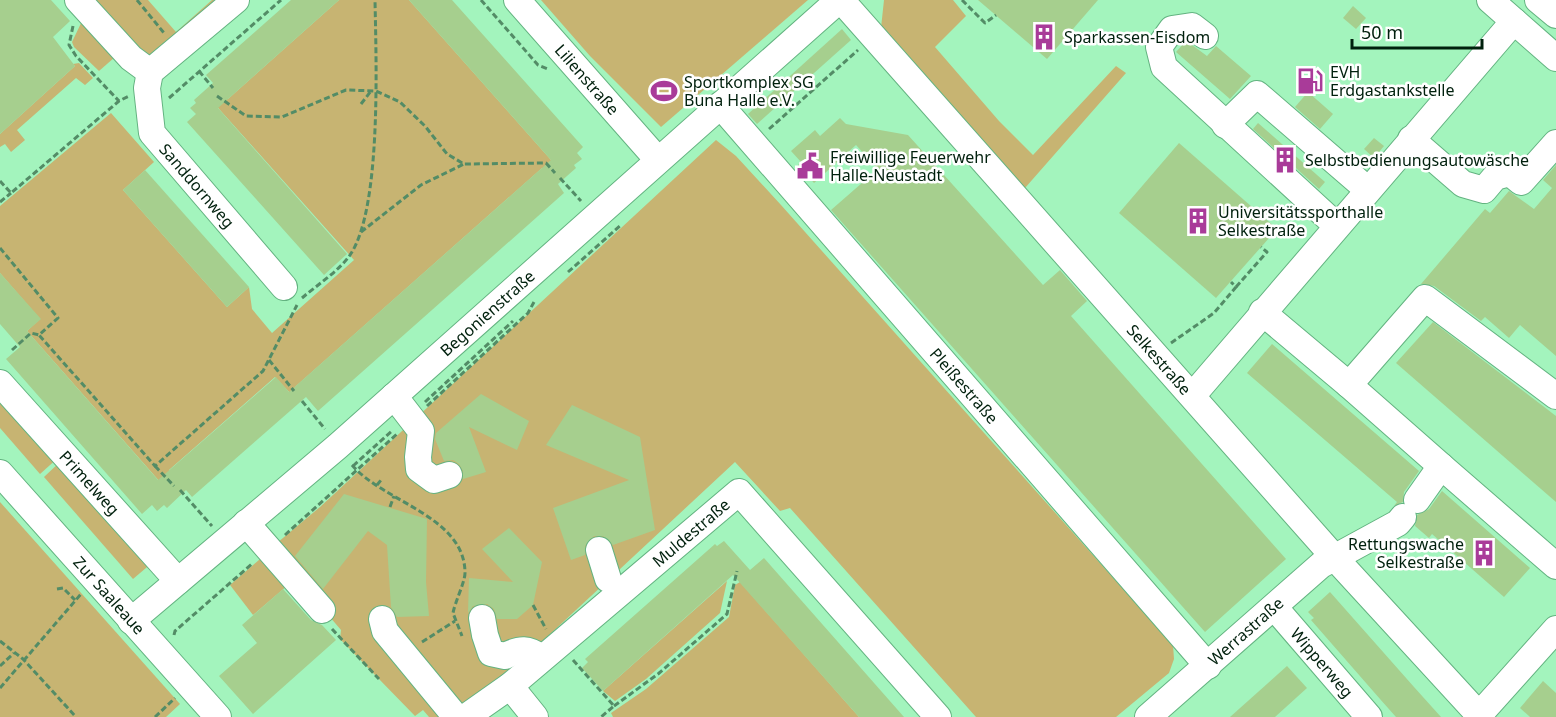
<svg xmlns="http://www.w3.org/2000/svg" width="1556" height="717" font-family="'Noto Sans',sans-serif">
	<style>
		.green { fill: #c7b472 }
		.building { fill: #a6cf8e }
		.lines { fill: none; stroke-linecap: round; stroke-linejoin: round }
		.minor-casing { stroke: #63b380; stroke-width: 28 }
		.path { stroke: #538c66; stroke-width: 3; stroke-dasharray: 6 3; stroke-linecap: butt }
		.minor { stroke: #fff; stroke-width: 26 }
		.labels { text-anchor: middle; stroke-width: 5; stroke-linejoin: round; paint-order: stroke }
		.poi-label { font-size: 16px; fill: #00200d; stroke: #fff; text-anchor: start }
		.street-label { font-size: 16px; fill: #00200d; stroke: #fff }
	</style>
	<rect width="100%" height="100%" fill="#a3f4bd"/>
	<!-- green -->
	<g class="green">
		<polygon points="82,0 148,0 176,32 212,0 236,0 150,72"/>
		<polygon points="339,0 409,0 559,169 542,168 296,386 291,394 275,377 169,470 168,491 27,331 40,319 0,273 0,206 111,113 154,162 123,190 227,307 249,287 252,309 272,333 354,260 211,100 228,99"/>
		<polygon points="541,0 808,0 661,127 590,56"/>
		<polygon points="884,0 953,0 966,16 935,47 999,121 1033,155 1116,66 1126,73 1025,188 881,28"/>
		<polygon points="84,17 115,57 99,71 74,47 72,42"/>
		<polygon points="79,63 93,78 85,85 76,78 17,130 25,140 11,152 5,144 0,147 0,134 75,66 73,64"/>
		<polygon points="716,140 736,156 781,205 1173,645 1174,659 1169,673 1116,717 976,717 790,508 780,511 735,462 518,664 443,717 429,717 423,710 415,716 340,639 341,630 271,548 320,507"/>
		<polygon points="0,391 59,457 40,474 0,428"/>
		<polygon points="61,461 153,562 133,579 44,477"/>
		<polygon points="0,502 180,704 166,717 0,717"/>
		<polygon points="267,553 288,585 253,615 230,585"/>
		<polygon points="727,581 720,613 646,679 615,701 603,691"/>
		<polygon points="740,582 859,717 613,717 611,713 646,689 729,617 735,585"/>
	</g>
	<!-- building -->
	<g class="building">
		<polygon points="0,0 51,0 70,21 53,37 75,66 0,134"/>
		<polygon points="291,0 339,0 218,108 347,254 324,275 187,122 196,114 190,108 196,103 194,100 213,83 206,75"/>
		<polygon points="409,0 452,0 583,147 577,153 582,159 574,165 576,168 558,184 564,193 318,411 306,397 192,497 186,490 167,508 164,505 157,511 152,505 142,514 6,359 20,347 0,324 0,273 41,319 27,331 158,480 276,377 289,392 551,160"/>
		<polygon points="978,0 1098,0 1047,59"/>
		<polygon points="1353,6 1366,18 1356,29 1343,18"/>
		<polygon points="842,29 851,40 757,124 748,114"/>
		<polygon points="1185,42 1188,42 1207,56 1216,46 1251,76 1230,99 1176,52"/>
		<polygon points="1308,92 1333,114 1320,129 1295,107"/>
		<polygon points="840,118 846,124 908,135 1043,285 1060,270 1087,301 1071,316 1286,559 1205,632 831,210 878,169 856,145 814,183 798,165 801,162 791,151 815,130 820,136"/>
		<polygon points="1258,123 1325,182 1319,189 1253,129"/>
		<polygon points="1374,138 1384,146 1374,158 1364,149"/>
		<polygon points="1179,143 1277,229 1216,298 1119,213"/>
		<polygon points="1556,165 1556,356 1520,325 1509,338 1485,317 1481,321 1434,286 1421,284 1485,209 1490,213 1509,191 1534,209 1552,188 1543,180"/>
		<polygon points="145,170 249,287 227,307 123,190"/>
		<polygon points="1433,322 1556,416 1556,502 1396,363"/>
		<polygon points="1272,344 1419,471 1404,492 1403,502 1394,506 1397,502 1247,373"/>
		<polygon points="481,394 529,421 517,450 469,427 486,472 463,479 463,471 459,464 453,460 444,461 435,439 436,433"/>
		<polygon points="572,405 640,437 655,530 613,545 603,536 594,536 585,546 585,555 571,560 553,508 629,480 546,445"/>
		<polygon points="1442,491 1530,568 1504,597 1432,534 1429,538 1415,526 1417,515 1429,509"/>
		<polygon points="344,494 427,519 426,582 429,616 397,617 391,607 387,545 368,531 323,589 295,556"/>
		<polygon points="509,528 542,562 533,605 517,619 497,619 494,609 487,604 473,606 468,613 469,578 513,582 482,549"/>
		<polygon points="724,541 750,570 764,558 904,717 859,717 733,575 603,691 582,668 588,662 585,659 715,544 717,546"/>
		<polygon points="283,589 311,620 322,625 336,640 253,714 219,676 257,643 242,625"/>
		<polygon points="1330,592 1414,687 1441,717 1396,717 1380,699 1311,620 1314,618 1308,612"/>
		<polygon points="1287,666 1307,688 1275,717 1230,717"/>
		<polygon points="1543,681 1556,693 1556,717 1530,717 1520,708"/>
	</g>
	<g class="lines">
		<!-- minor casing -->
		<g class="minor-casing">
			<g id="minor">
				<polyline points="78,0 131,58 150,72"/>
				<path id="s1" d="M236 0 150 72 147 88 152 133 284 287"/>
				<path id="s2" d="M517 0 658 160"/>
				<path id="s3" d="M841 0 1334 557 1481 717"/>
				<polyline points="1490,0 1556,58"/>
				<polyline points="1538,0 1556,15"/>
				<polyline points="1205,36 1192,26 1172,29 1159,47 1164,67 1337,226"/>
				<path id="s4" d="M720 105 1208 666"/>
				<polyline points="1225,125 1257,94 1368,190"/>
				<polyline points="1411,139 1463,184 1484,190 1495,177 1510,173 1521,182 1556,143"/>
				<polyline points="1262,312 1349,385 1425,298 1556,396"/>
				<path id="s5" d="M0 383 178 581"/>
				<polyline points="1349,385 1441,466"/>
				<polyline points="1193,395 1514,21"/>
				<polyline points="394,396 421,431 418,457 419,469 434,480 449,475"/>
				<path id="s6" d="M0 473 218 717"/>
				<polyline points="1417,500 1441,466 1556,566"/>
				<polyline points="246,523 322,610"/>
				<polyline points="599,550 608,579"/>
				<path id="s7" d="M1275 608 1369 717"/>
				<path d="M482 618 485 635 491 653 505 656C520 648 528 648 542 658"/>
				<polyline points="382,619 385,631 456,717"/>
				<path id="s8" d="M131 621 338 446 839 0"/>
				<polyline points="510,686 535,717"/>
				<polyline points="1479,715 1556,629"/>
				<path id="s9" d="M466 717 510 686 739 492 938 717"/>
				<path id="s10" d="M1148 717 1321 565 1398 523 1403 517"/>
			</g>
		</g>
		<!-- path -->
		<g class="path">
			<polyline points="137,0 164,33"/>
			<polyline points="481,0 538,65 548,69"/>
			<polyline points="962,0 985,23 996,15"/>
			<polyline points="73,26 69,45 76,56 119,101"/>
			<polyline points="199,71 213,88"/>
			<polyline points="217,96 246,116 282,117 346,90 376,91 400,102 425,126 447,154 464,164 546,163 555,173"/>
			<polyline points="169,98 281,0"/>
			<polyline points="361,104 371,91"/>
			<polyline points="769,129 858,50"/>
			<polyline points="560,178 581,201"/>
			<polyline points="0,181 11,193 119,101 129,96"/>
			<polyline points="0,202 11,193"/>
			<polyline points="361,232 421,185 464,164"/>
			<polyline points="0,248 58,318 39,335 155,466 263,371 297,305"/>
			<polyline points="568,272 621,225"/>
			<polyline points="1236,287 1267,252 1261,247"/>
			<path d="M302 298C317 285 339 271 350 255 382 209 376 58 375 0"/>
			<polyline points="1171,343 1214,313 1236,287 1231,282"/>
			<polyline points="12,350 31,333 39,335"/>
			<polyline points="269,360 294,391"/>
			<polyline points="302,401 325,429"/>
			<polyline points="425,402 513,321"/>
			<polyline points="427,406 528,313 534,302"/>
			<path d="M352 465C383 502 465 516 465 573 465 582 455 602 453 613L462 636"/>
			<polyline points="155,466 174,486"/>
			<polyline points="353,466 393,430"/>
			<polyline points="377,485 381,480"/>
			<polyline points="180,490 212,526"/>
			<polyline points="390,507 394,496"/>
			<polyline points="285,535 398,433"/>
			<polyline points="57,589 63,588 75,600"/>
			<polyline points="533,605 546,629"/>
			<polyline points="332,629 379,679"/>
			<polyline points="174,635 175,631 253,563"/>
			<polyline points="0,641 23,659 76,717"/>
			<polyline points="422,642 455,621"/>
			<polyline points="573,660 614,706 601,717"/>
			<polyline points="0,666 14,653"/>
			<polyline points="0,688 81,594"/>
			<polyline points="614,706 658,674 727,614 737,571"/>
			<polyline points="155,717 175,698"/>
		</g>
		<!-- minor -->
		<use href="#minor" class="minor"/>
	</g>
	<!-- icons -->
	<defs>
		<g id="building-bare" transform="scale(2.07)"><path d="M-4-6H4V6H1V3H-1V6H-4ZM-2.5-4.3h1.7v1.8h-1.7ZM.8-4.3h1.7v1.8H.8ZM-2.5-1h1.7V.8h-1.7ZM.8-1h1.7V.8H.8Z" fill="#a93b99" stroke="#fff" stroke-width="2.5" paint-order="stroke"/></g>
		<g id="fuel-bare" transform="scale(2.07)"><path d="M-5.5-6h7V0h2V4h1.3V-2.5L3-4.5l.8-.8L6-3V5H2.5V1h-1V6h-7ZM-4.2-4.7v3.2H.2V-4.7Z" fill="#a93b99" stroke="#fff" stroke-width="2.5" paint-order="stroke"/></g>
		<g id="stadium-bare" transform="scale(2.07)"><path d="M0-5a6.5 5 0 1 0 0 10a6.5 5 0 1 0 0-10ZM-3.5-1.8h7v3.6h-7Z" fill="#a93b99" stroke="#fff" stroke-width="2.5" paint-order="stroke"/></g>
		<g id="civic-bare" transform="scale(2.07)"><path d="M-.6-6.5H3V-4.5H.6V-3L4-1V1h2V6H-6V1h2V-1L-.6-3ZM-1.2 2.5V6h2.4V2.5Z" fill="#a93b99" stroke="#fff" stroke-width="2.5" paint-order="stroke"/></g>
	</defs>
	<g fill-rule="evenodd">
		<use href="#building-bare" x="1044" y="37"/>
		<use href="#fuel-bare" x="1310" y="81"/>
		<use href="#stadium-bare" x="664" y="91"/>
		<use href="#building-bare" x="1285" y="160"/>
		<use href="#civic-bare" x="810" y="166"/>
		<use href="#building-bare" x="1198" y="221"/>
		<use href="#building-bare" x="1484" y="553"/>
	</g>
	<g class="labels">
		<!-- poi labels -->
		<g class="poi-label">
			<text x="1064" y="43">Sparkassen-Eisdom</text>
			<text x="1330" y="78">EVH<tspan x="1330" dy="18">Erdgastankstelle</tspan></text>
			<text x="684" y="88">Sportkomplex SG<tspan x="684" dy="18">Buna Halle e.V.</tspan></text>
			<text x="830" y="163">Freiwillige Feuerwehr<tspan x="830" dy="18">Halle-Neustadt</tspan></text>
			<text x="1305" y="166">Selbstbedienungsautowäsche</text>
			<text x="1218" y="218">Universitätssporthalle<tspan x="1218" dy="18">Selkestraße</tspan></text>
			<text x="1464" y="550" text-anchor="end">Rettungswache<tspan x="1464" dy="18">Selkestraße</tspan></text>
		</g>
		<!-- street labels -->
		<g class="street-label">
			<text dy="6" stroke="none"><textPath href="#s2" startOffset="106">Lilienstraße</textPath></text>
			<text dy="6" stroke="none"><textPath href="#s1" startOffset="243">Sanddornweg</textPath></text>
			<text dy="6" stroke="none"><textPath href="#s8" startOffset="471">Begonienstraße</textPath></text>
			<text dy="6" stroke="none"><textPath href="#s3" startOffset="480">Selkestraße</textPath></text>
			<text dy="6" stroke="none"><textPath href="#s4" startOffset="372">Pleißestraße</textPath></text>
			<text dy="6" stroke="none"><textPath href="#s5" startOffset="134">Primelweg</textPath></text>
			<text dy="6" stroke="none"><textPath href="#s9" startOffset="291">Muldestraße</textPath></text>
			<text dy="6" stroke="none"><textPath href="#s6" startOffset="164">Zur Saaleaue</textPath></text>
			<text dy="6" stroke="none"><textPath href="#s10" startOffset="130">Werrastraße</textPath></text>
			<text dy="6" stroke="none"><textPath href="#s7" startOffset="72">Wipperweg</textPath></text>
		</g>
	</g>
	<!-- scale -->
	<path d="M1352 39v9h130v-9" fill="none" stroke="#00200d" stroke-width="3"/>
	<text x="1361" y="39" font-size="18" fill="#00200d" stroke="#ffffff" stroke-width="4.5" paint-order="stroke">50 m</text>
</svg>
